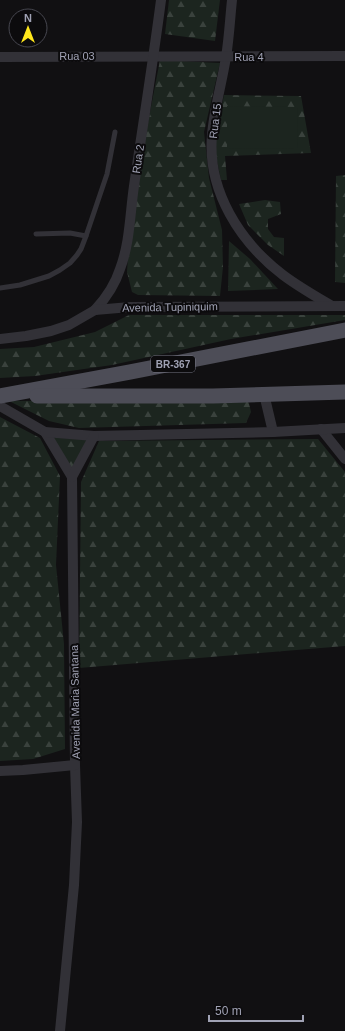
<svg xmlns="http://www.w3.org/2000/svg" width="345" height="1031" font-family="Helvetica,sans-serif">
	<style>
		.forest { fill: url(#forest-firs) }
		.pitch { fill: #1c251f }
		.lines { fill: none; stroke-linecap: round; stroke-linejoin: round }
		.lane { stroke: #323137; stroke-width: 5 }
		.street { stroke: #323137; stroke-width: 10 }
		.primary { stroke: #4d4d57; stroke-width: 15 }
		.labels { text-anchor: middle; stroke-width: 4; stroke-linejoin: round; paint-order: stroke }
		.shield { fill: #0c0b0d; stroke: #747582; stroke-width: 1 }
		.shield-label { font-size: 10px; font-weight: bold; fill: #a0a2b4 }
		.street-label { font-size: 11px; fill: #a0a2b4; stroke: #0c0b0d }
	</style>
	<defs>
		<pattern id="forest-firs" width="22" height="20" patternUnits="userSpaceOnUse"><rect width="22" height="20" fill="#1c251f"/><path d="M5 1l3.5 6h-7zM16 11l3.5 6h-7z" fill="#3a423d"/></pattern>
	</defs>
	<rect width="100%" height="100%" fill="#111012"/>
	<!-- forest -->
	<g class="forest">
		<polygon points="169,0 220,0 215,41 165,34"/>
		<polygon points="160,60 220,63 204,132 209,178 222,230 223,267 220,296 138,295 132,292 127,272 131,211"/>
		<polygon points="224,95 301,96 311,153 225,156 227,180 221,180 216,156 216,134"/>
		<polygon points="345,175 345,283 335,282 336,176"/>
		<polygon points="265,200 280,202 281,214 268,219 268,229 274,237 284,238 284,256 268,245 248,225 239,204"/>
		<polygon points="229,241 250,259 278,289 228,291"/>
		<polygon points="129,315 345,315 345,320 231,339 112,365 35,376 0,378 0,349 34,347 95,332"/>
		<polygon points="248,399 251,412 246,423 79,428 49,421 9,401"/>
		<polygon points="0,417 40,438 60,476 56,565 64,644 65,749 33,759 0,761"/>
		<polygon points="45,432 94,436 72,477"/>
		<polygon points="318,439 345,472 345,646 79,668 81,482 99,441"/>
	</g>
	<!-- pitch -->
	<polygon class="pitch" points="227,106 298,107 297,149 227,148"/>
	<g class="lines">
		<!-- lane -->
		<g class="lane">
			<polyline points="36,234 70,233 86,236"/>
			<polyline points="0,288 20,285 49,276 60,270 70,263 77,255 81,249 86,236 107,174 115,132"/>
		</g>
		<!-- street -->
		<g class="street">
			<path d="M232 0C230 19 229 39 226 57 222 83 214 109 212 135 207 191 240 242 283 275 299 287 315 296 332 306"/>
			<polyline points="0,57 345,56"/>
			<path d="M95 310C106 298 115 285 120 269 130 243 130 213 134 186 143 124 153 62 161 0"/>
			<polyline points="0,339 26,336 51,331 69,325 95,310 130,307 345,306"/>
			<polyline points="264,394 273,432"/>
			<polyline points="0,406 45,432 72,477 75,765 77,822 74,885 60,1031"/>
			<polyline points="321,429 345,459"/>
			<polyline points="45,432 94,436 273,432 345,428"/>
			<polyline points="72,477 94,436"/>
			<polyline points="0,771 23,770 75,765"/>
		</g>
		<!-- primary -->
		<g class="primary">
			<polyline points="0,396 130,372 345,330"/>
			<polyline points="37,396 213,396 345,392"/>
		</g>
	</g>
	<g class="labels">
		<!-- shield labels -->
		<rect class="shield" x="151" y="356" width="44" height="16" rx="3"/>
		<g class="shield-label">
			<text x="173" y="368">BR-367</text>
		</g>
		<!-- street labels -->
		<g class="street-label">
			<text x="77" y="60">Rua 03</text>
			<text x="249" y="61">Rua 4</text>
			<text transform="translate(215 121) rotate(-83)" y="4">Rua 15</text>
			<text transform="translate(138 159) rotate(-81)" y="4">Rua 2</text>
			<text transform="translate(170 307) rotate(-1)" y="4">Avenida Tupiniquim</text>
			<text transform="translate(75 702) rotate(-91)" y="4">Avenida Maria Santana</text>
		</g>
	</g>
	<!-- north arrow -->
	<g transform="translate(28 28)"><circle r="19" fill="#0c0b0d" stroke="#474750"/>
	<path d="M0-3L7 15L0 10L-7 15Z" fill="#ffe71c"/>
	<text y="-6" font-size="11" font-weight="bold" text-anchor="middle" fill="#a0a2b4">N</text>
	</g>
	<!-- scale -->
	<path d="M209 1015v6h94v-6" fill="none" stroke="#a0a2b4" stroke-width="2"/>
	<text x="215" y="1015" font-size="12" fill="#a0a2b4" stroke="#0c0b0d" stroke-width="3" paint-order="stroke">50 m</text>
</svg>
